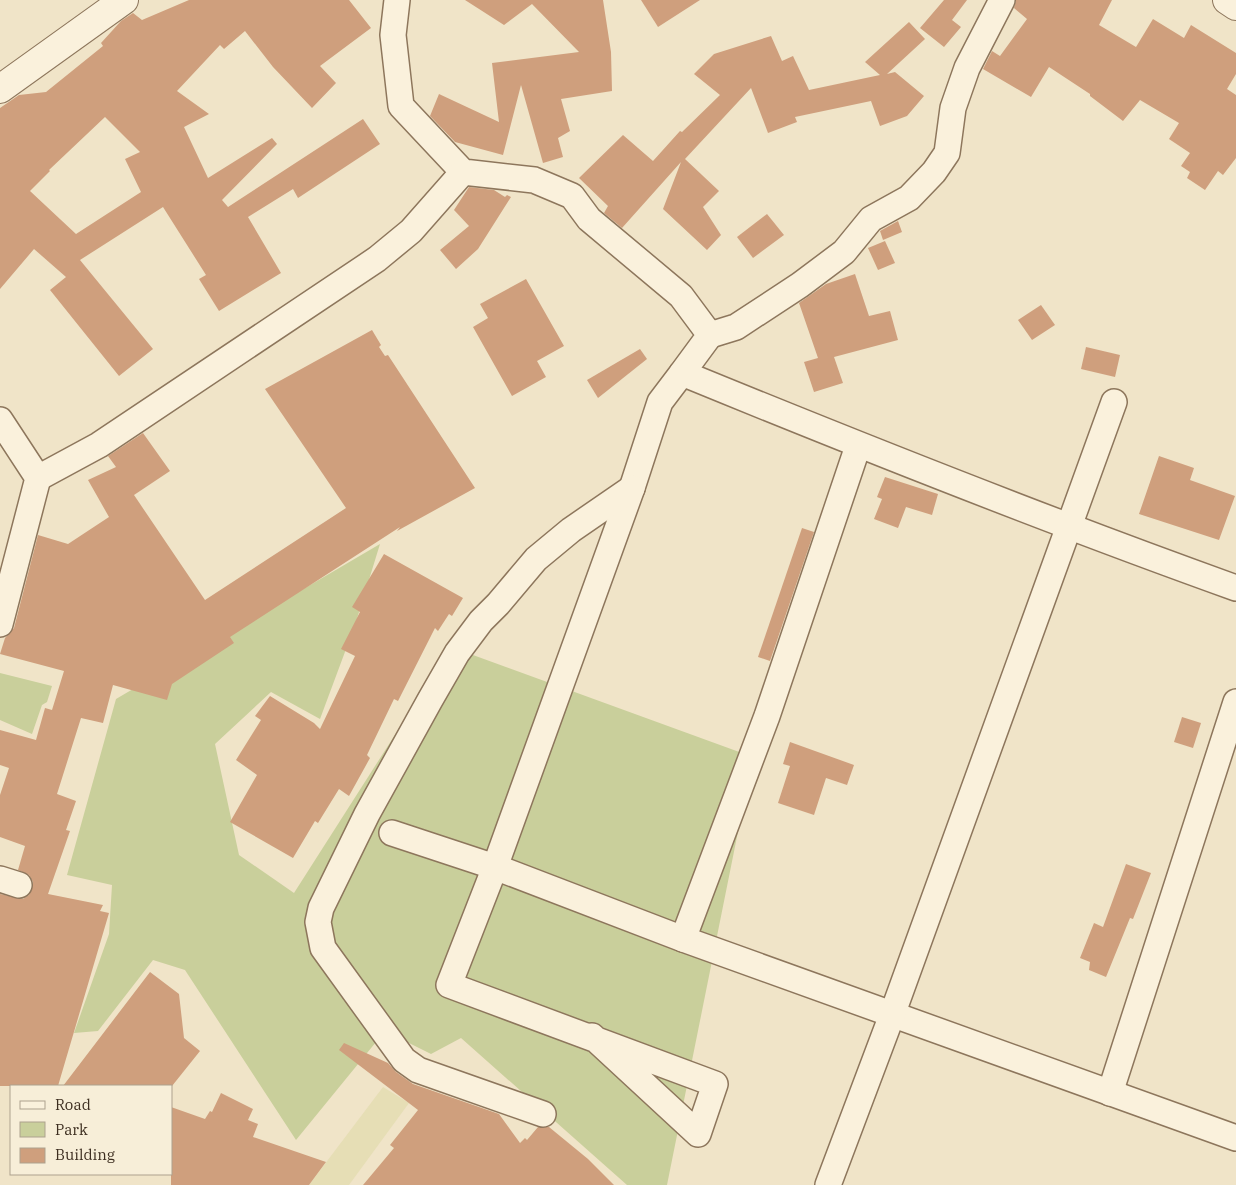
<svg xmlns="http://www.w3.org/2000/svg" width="1236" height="1185" font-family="'IBM Plex Serif',serif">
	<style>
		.farmland { fill: #e6deb5 }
		.green { fill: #c9cf9b }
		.building { fill: #cf9f7d; fill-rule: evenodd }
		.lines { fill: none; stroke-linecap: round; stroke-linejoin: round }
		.minor-casing { stroke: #8d765c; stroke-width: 28 }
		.tertiary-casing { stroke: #8d765c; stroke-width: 30 }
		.minor { stroke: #faf1dc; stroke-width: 25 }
		.tertiary { stroke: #faf1dc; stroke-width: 28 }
	</style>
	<rect width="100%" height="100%" fill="#f0e4c8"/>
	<!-- farmland -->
	<polygon class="farmland" points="383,1087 409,1103 349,1185 309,1185"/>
	<!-- green -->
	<g class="green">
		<polygon points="380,544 355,625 320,719 271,692 215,744 239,855 294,893 451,647 753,757 667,1185 627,1185 461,1038 431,1054 385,1031 296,1140 185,970 153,960 98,1031 74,1033 109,934 112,885 67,875 116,699"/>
		<polygon points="0,673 52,686 47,702 42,705 32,734 0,720"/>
	</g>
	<!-- building -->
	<g class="building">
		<path d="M189 0H349L371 28 320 66 336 83 312 108 273 67 245 31 224 49 220 45 177 91 209 114 184 127 208 178 272 138 277 144 222 200 228 207 363 119 380 144 298 198 293 189 248 217 281 273 219 311 199 279 206 275 163 207 80 260 153 349 119 376 50 290 66 277 34 249 0 289V108L19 95 46 92 103 46 101 43 121 21 133 13 142 20ZM105 117 140 152 125 159 141 192 76 234 30 191 50 171 49 170Z"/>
		<polygon points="465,0 603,0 611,52 612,91 561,99 570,131 558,138 563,157 543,163 521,85 503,155 455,142 430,116 439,94 499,122 492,63 579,52 532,4 504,25"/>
		<polygon points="641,0 700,0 658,27"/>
		<polygon points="944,0 967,0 952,20 961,27 944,47 920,28"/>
		<polygon points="1016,0 1112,0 1099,25 1136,47 1153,19 1184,38 1191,25 1236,53 1236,74 1227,89 1236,95 1236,158 1223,175 1218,171 1205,190 1187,178 1190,172 1181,166 1190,153 1169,139 1179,123 1140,100 1123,121 1090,96 1090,94 1049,67 1031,97 983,69 992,51 1000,56 1027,19 1014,8"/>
		<polygon points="909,22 925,39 887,74 895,72 924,96 907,116 880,126 871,101 795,117 797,122 768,133 751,88 685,159 719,191 703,207 721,235 707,250 663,209 681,162 622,228 604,213 608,206 579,178 623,135 653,161 680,131 682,132 720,95 694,74 714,54 771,36 782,61 793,56 809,90 880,75 865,62"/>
		<polygon points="469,187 494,190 505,197 507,195 511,197 478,249 456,269 440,250 469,226 454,210"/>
		<polygon points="767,214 784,235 753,258 737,237"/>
		<polygon points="898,221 902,232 883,240 880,231"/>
		<polygon points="885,241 895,263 878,270 868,248"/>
		<polygon points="855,274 869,316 890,311 898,340 834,357 843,383 814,392 804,362 818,358 799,303 826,284"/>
		<polygon points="526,279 564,346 537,361 546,377 512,396 473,327 488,318 480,304"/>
		<polygon points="1041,305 1055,325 1032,340 1018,320"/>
		<polygon points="372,330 381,345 379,347 385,356 388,355 475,488 397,531 400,527 230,637 234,643 172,684 167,700 113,685 103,723 81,718 57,794 76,801 66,830 70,831 48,894 103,905 100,911 109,913 58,1086 0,1086 0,894 23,899 29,895 33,882 29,875 18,870 25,846 0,837 0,795 9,768 0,765 0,730 36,740 45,708 52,710 64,671 0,654 5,638 14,628 38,535 68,544 109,517 88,480 116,467 108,456 143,433 170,471 134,495 205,600 346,508 265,389"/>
		<polygon points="1086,347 1120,355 1115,377 1081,369"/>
		<polygon points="640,349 647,359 598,398 587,380"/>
		<polygon points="1159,456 1194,468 1190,480 1235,496 1219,540 1139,514"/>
		<polygon points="885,477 938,494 932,515 906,507 898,528 874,519 882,499 877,497"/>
		<polygon points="802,528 814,532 770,661 758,657"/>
		<polygon points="384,554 463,598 452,616 449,614 438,631 435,628 398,701 394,699 367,755 370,758 349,796 339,789 318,823 315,821 293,858 230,822 257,775 236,760 261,720 255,716 270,696 314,723 320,729 355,656 341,649 360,612 352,607"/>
		<polygon points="1182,717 1201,723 1193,748 1174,742"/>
		<polygon points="790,742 854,765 847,785 826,778 814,815 778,803 790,766 783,764"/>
		<polygon points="1126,864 1151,873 1133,919 1130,918 1106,977 1089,970 1090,962 1080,958 1094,923 1103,927"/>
		<polygon points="150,972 179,994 184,1038 200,1051 172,1086 63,1086"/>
		<polygon points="344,1043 388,1063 396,1072 413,1084 499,1114 520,1143 525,1138 527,1140 538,1127 549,1127 588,1159 614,1185 363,1185 394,1148 390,1145 418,1110 339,1050"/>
		<polygon points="221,1093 253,1109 248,1120 258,1124 253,1137 326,1162 309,1185 171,1185 171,1107 205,1119 210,1111 212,1112"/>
	</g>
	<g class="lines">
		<!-- minor casing -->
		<g class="minor-casing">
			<g id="minor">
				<polyline points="397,0 393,35 401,106 463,172 534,180 572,196 589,219 681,296 710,335 682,373"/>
				<polyline points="710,335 736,327 800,285 844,252 871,219 909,198 934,172 947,153 953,108 967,68 1002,0"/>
				<polyline points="0,420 38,478 0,624"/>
				<polyline points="38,478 99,445 377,259 411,231 463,172"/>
				<polyline points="392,833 495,867 683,939 1236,1138"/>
				<polyline points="0,879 19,885"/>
				<polyline points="683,939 767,716 858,446"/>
				<path d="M592 1036 698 1134 715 1084 449 985 495 867 632 488 660 402 682 373C865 448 1049 521 1236 588"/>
				<polyline points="1110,1093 1236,702"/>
				<polyline points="543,1114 418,1070 404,1060 323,948 318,922 321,908 367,814 430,700 457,653 481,621 498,604 536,559 571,530 632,488"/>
				<polyline points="828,1185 892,1015 1114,402"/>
			</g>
		</g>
		<!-- tertiary casing -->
		<g class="tertiary-casing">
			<g id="tertiary">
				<polyline points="1227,0 1236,6"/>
				<polyline points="0,89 124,0"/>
			</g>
		</g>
		<!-- minor -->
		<use href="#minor" class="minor"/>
		<!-- tertiary -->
		<use href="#tertiary" class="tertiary"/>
	</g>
	<!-- legend -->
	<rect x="10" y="1085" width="162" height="90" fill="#f7eed8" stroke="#ada18e"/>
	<rect x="20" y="1101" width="25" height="8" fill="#faf1dc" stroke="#ada18e"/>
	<text x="55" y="1110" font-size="15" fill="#3d2e20">Road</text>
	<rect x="20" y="1122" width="25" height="15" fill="#c9cf9b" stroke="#ada18e"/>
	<text x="55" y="1135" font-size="15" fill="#3d2e20">Park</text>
	<rect x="20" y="1148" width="25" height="15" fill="#cf9f7d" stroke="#ada18e"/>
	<text x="55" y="1160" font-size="15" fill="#3d2e20">Building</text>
</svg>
